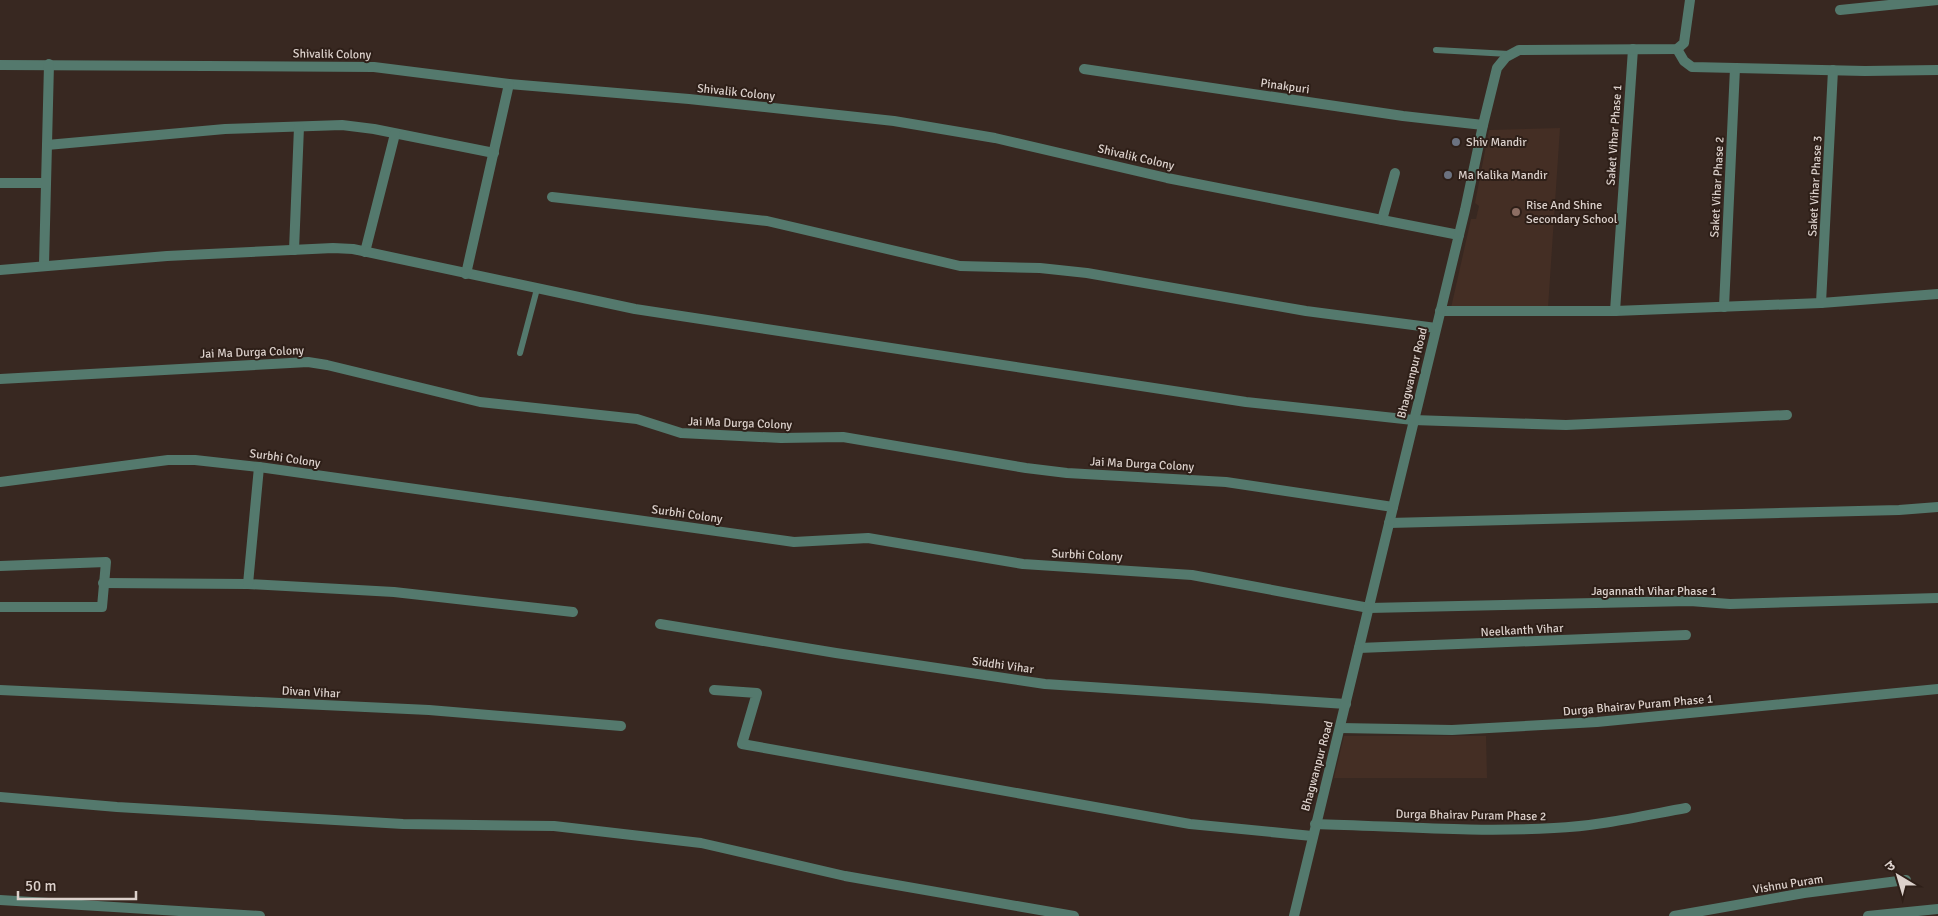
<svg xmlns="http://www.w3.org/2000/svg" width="1938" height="916" font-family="Signika,'Noto Sans Devanagari',sans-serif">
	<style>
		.built { fill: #442e24 }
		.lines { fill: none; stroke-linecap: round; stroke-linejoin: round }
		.service { stroke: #54796d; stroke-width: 6 }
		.minor { stroke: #54796d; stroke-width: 10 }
		.tertiary { stroke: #54796d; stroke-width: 10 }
		.worship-dot { fill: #6b7280; stroke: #2e1f18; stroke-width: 2 }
		.education-dot { fill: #8d6e63; stroke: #2e1f18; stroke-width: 2 }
		.labels { text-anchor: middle; stroke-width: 4; stroke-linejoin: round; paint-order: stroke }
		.street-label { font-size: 12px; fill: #dcd1cc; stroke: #2e1f18 }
		.poi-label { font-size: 12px; fill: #dcd1cc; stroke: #2e1f18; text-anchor: start }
	</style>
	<rect width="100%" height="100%" fill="#382821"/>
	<!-- built -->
	<g class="built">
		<polygon points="1560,128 1548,308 1451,308 1471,219 1476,219 1479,206 1475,203 1489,130"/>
		<polygon points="1344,736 1486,736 1487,778 1334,778"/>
	</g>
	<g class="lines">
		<!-- service -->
		<g class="service">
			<polyline points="1436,50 1509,54"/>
			<polyline points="520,353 537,289"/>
		</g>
		<!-- minor -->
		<g class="minor">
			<polyline points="1840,10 1938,0"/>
			<polyline points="1677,49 1684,61 1692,67 1865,71 1938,70"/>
			<polyline points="0,65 374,67 509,84 689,99 894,121 995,138 1167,178 1459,235"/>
			<polyline points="1084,69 1403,116 1483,125"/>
			<polyline points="47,145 225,129 342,125 374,129 494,153"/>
			<polyline points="0,183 46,183"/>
			<polyline points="552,197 767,221 960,266 1040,268 1087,273 1306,311 1436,328"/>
			<polyline points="1382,220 1395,173"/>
			<polyline points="294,250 299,127"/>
			<polyline points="365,252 395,134"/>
			<polyline points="44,265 49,64"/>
			<polyline points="0,270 167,256 333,248 353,249 635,309 1246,402 1413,420 1566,425 1787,415"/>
			<polyline points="466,274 509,84"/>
			<polyline points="1821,303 1833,70"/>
			<polyline points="1724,307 1735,68"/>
			<polyline points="1440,311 1615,311 1821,303 1938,294"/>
			<polyline points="1615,311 1633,49"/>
			<polyline points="0,379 308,362 327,365 480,402 637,419 681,433 781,438 843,437 1026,468 1067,473 1226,482 1393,507"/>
			<polyline points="0,482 168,460 195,460 259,467 794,542 868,538 1023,564 1192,575 1369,608 1690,601 1730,604 1938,598"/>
			<polyline points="1389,523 1899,510 1938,507"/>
			<polyline points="0,566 106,562 102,607 0,607"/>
			<polyline points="103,583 248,584 394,592 573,612"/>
			<polyline points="248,584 259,467"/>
			<polyline points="660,624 836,653 1045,684 1346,704"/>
			<polyline points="1359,648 1686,635"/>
			<polyline points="0,690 429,710 621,726"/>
			<polyline points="714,690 757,693 742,744 1190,824 1312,836"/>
			<polyline points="1340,728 1452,730 1597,722 1938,689"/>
			<polyline points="0,797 117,807 403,824 554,826 701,843 845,876 1074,916"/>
			<path d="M1315 824C1394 826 1475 833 1554 828 1599 826 1642 816 1686 808"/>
			<polyline points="0,900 260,916"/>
			<polyline points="1674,916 1804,893 1906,880"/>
			<polyline points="1868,916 1938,909"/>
		</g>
		<!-- tertiary -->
		<polyline class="tertiary" points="1294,916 1465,210 1483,125 1497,68 1506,57 1519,50 1677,49 1684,43 1690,0"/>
	</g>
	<!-- markers -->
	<g class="worship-dot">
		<circle cx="1456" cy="142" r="5"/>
		<circle cx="1448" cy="175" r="5"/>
	</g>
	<circle class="education-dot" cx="1516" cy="212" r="5"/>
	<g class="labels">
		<!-- street labels -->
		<g class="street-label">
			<text transform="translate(332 54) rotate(1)" y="4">Shivalik Colony</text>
			<text transform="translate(1285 86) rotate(8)" y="4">Pinakpuri</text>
			<text transform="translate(736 92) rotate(6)" y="4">Shivalik Colony</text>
			<text transform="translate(1614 135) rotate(-86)" y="4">Saket Vihar Phase 1</text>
			<text transform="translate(1136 157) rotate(13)" y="4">Shivalik Colony</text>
			<text transform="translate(1815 186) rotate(-87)" y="4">Saket Vihar Phase 3</text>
			<text transform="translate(1717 187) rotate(-87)" y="4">Saket Vihar Phase 2</text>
			<text transform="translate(252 352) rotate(-2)" y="4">Jai Ma Durga Colony</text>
			<text transform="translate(1412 373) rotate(-76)" y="4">Bhagwanpur Road</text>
			<text transform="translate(740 423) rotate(2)" y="4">Jai Ma Durga Colony</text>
			<text transform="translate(285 458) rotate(8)" y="4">Surbhi Colony</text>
			<text transform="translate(1142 464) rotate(3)" y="4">Jai Ma Durga Colony</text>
			<text transform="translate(687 514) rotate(8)" y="4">Surbhi Colony</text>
			<text transform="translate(1087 555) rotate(3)" y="4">Surbhi Colony</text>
			<text x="1654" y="595">Jagannath Vihar Phase 1</text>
			<text transform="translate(1522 630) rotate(-3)" y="4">Neelkanth Vihar</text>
			<text transform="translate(1003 665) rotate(8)" y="4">Siddhi Vihar</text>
			<text transform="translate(311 692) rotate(3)" y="4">Divan Vihar</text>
			<text transform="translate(1638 705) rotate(-5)" y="4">Durga Bhairav Puram Phase 1</text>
			<text transform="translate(1317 766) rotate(-75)" y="4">Bhagwanpur Road</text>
			<text transform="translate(1471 815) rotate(1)" y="4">Durga Bhairav Puram Phase 2</text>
			<text transform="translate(1788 884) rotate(-9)" y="4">Vishnu Puram</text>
		</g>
		<!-- poi labels -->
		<g class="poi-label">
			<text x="1466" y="146">Shiv Mandir</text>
			<text x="1458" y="179">Ma Kalika Mandir</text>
			<text x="1526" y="209">Rise And Shine<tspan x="1526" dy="14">Secondary School</tspan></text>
		</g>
	</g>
	<!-- north arrow -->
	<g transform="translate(1898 876) rotate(322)" stroke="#2e1f18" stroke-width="4" paint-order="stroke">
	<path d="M0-4L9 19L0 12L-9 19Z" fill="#dcd1cc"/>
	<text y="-8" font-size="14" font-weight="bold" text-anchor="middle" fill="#dcd1cc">उ</text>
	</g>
	<!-- scale -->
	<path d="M18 891v8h118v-8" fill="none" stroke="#dcd1cc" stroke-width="2.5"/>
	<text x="25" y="891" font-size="15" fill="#dcd1cc" stroke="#2e1f18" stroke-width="4" paint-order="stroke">50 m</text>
</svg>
